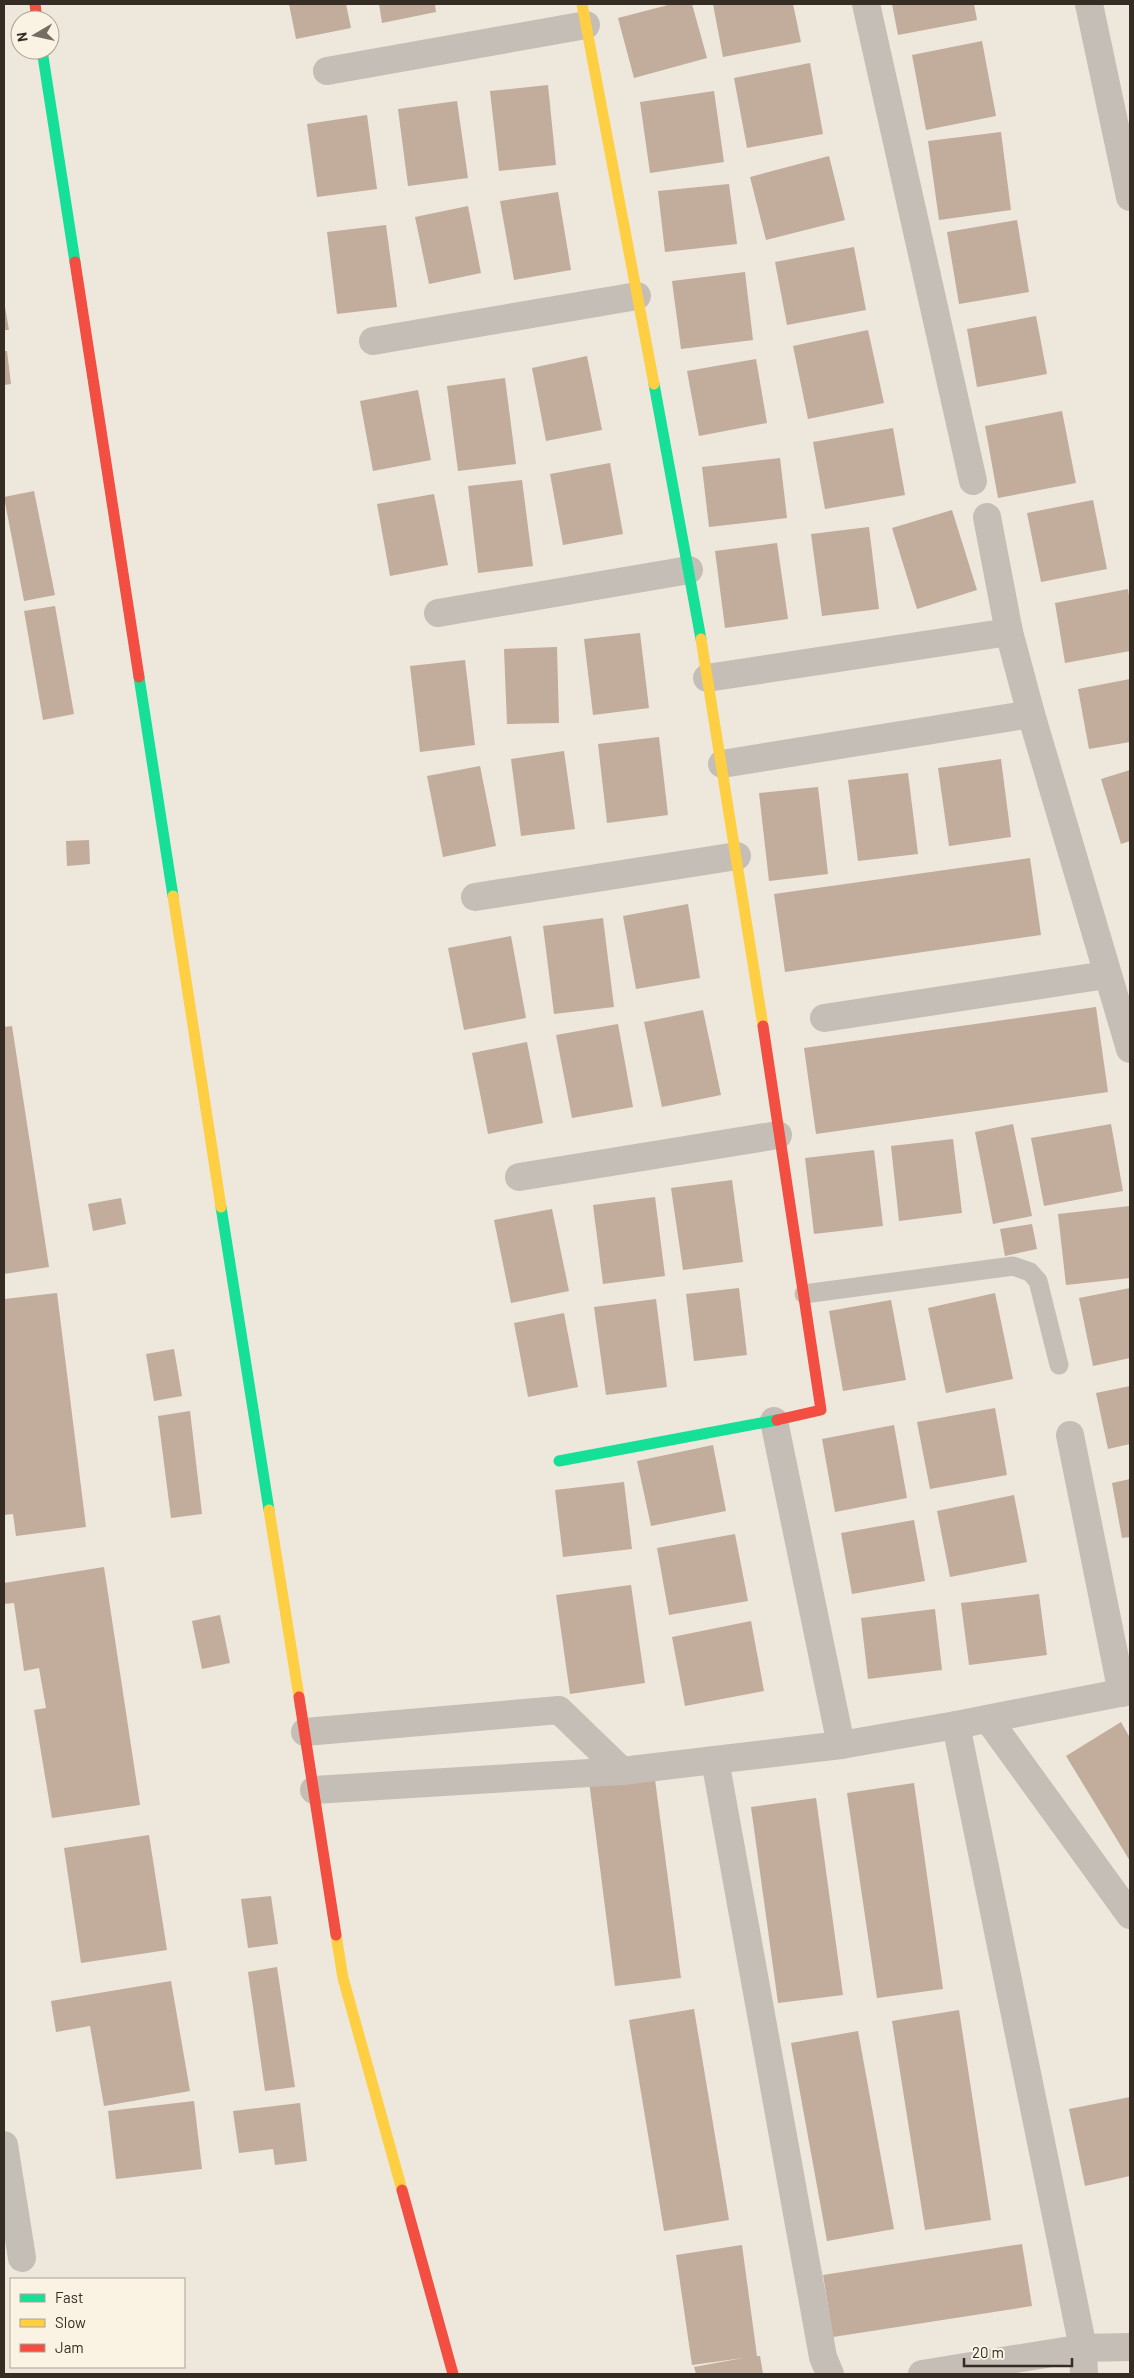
<svg xmlns="http://www.w3.org/2000/svg" width="1134" height="2378" font-family="Barlow,sans-serif">
	<style>
		.building { fill: #c2ac9c }
		.lines { fill: none; stroke-linecap: round; stroke-linejoin: round }
		.lane { stroke: #c4beb6; stroke-width: 19 }
		.street { stroke: #c4beb6; stroke-width: 28 }
		.fast { stroke: #16e098; stroke-width: 11 }
		.slow { stroke: #ffcf43; stroke-width: 11 }
		.jam { stroke: #f24e42; stroke-width: 11 }
	</style>
	<rect width="100%" height="100%" fill="#ede7dc"/>
	<!-- building -->
	<g class="building">
		<polygon points="289,4 346,4 351,28 296,39"/>
		<polygon points="379,4 435,4 436,12 382,23"/>
		<polygon points="672,4 692,4 707,58 634,78 618,18"/>
		<polygon points="713,4 793,4 801,42 723,57"/>
		<polygon points="892,4 974,4 977,20 898,35"/>
		<polygon points="982,41 996,116 926,130 912,55"/>
		<polygon points="810,63 823,134 747,148 734,78"/>
		<polygon points="548,85 556,165 499,171 490,91"/>
		<polygon points="714,91 724,162 650,173 640,102"/>
		<polygon points="457,101 468,178 408,186 398,109"/>
		<polygon points="367,115 377,189 317,197 307,124"/>
		<polygon points="1001,132 1011,210 939,220 928,141"/>
		<polygon points="829,156 845,220 766,240 750,177"/>
		<polygon points="729,184 737,244 665,252 658,191"/>
		<polygon points="558,192 571,270 514,280 500,201"/>
		<polygon points="468,206 481,273 429,284 415,217"/>
		<polygon points="1017,220 1029,292 959,304 947,232"/>
		<polygon points="386,225 397,307 337,314 327,232"/>
		<polygon points="854,247 866,310 787,325 775,262"/>
		<polygon points="745,272 753,340 681,349 672,281"/>
		<polygon points="4,301 9,330 4,330"/>
		<polygon points="1036,316 1047,374 977,387 967,329"/>
		<polygon points="868,330 884,403 808,419 793,346"/>
		<polygon points="4,351 7,351 11,384 4,385"/>
		<polygon points="587,356 602,430 546,441 532,368"/>
		<polygon points="756,359 767,423 699,436 687,371"/>
		<polygon points="505,378 516,464 458,471 447,386"/>
		<polygon points="418,390 431,460 373,471 360,401"/>
		<polygon points="1062,411 1076,483 998,498 985,426"/>
		<polygon points="893,428 905,495 825,509 813,442"/>
		<polygon points="780,458 787,518 709,527 702,467"/>
		<polygon points="610,463 623,534 563,545 550,474"/>
		<polygon points="522,480 533,566 478,573 468,486"/>
		<polygon points="34,491 55,595 24,601 4,497"/>
		<polygon points="434,494 448,565 390,576 377,504"/>
		<polygon points="1093,500 1107,569 1041,582 1027,513"/>
		<polygon points="952,510 977,590 917,609 892,528"/>
		<polygon points="869,527 879,609 822,616 811,534"/>
		<polygon points="777,543 788,619 725,628 715,551"/>
		<polygon points="1128,589 1130,603 1130,651 1065,663 1055,603"/>
		<polygon points="55,606 74,714 43,720 24,611"/>
		<polygon points="640,633 649,708 593,715 584,639"/>
		<polygon points="557,647 559,723 507,724 504,649"/>
		<polygon points="465,660 475,745 420,752 410,666"/>
		<polygon points="1130,679 1130,742 1089,749 1078,689"/>
		<polygon points="659,737 668,815 607,823 598,744"/>
		<polygon points="564,751 575,829 521,836 511,759"/>
		<polygon points="1001,759 1011,837 949,846 938,768"/>
		<polygon points="480,766 496,846 443,857 427,776"/>
		<polygon points="1130,770 1130,841 1121,844 1101,779"/>
		<polygon points="908,773 918,854 858,861 848,780"/>
		<polygon points="818,787 828,874 769,881 759,793"/>
		<polygon points="89,840 90,864 67,866 66,841"/>
		<polygon points="1030,858 1041,935 785,972 774,894"/>
		<polygon points="688,904 700,978 636,989 623,916"/>
		<polygon points="603,918 614,1007 554,1014 543,926"/>
		<polygon points="511,936 526,1018 464,1030 448,948"/>
		<polygon points="1096,1007 1108,1092 816,1134 804,1048"/>
		<polygon points="703,1010 721,1095 662,1107 644,1022"/>
		<polygon points="618,1024 633,1107 572,1118 556,1035"/>
		<polygon points="12,1026 49,1267 4,1274 4,1027"/>
		<polygon points="527,1042 543,1123 488,1134 472,1053"/>
		<polygon points="1013,1124 1032,1216 993,1224 975,1132"/>
		<polygon points="1111,1124 1123,1191 1044,1206 1031,1138"/>
		<polygon points="953,1139 962,1213 899,1221 891,1146"/>
		<polygon points="874,1150 883,1226 814,1234 805,1158"/>
		<polygon points="732,1180 743,1262 683,1270 671,1188"/>
		<polygon points="655,1197 665,1276 603,1284 593,1205"/>
		<polygon points="121,1198 126,1224 93,1231 88,1204"/>
		<polygon points="1130,1206 1130,1278 1066,1285 1058,1214"/>
		<polygon points="552,1209 569,1291 511,1303 494,1220"/>
		<polygon points="1032,1224 1037,1249 1005,1256 1000,1229"/>
		<polygon points="739,1288 747,1355 694,1361 686,1294"/>
		<polygon points="1130,1288 1130,1358 1093,1366 1079,1298"/>
		<polygon points="57,1293 86,1527 16,1536 13,1514 4,1515 4,1299"/>
		<polygon points="995,1293 1013,1379 946,1393 928,1308"/>
		<polygon points="656,1299 667,1387 606,1395 594,1307"/>
		<polygon points="891,1300 906,1380 843,1391 829,1311"/>
		<polygon points="564,1313 578,1387 528,1397 514,1323"/>
		<polygon points="174,1349 182,1396 154,1401 146,1354"/>
		<polygon points="1130,1386 1130,1444 1108,1449 1096,1393"/>
		<polygon points="995,1408 1007,1475 930,1489 917,1422"/>
		<polygon points="190,1411 202,1514 171,1518 158,1416"/>
		<polygon points="894,1425 907,1498 835,1512 822,1439"/>
		<polygon points="713,1445 726,1511 651,1526 637,1461"/>
		<polygon points="1130,1479 1130,1537 1122,1538 1112,1483"/>
		<polygon points="624,1482 632,1549 563,1557 555,1490"/>
		<polygon points="1014,1495 1027,1562 950,1577 937,1511"/>
		<polygon points="914,1520 925,1581 852,1594 841,1533"/>
		<polygon points="735,1534 748,1601 669,1615 657,1548"/>
		<polygon points="104,1567 140,1805 52,1818 34,1710 46,1708 39,1668 24,1671 14,1603 4,1604 4,1583"/>
		<polygon points="631,1585 645,1683 570,1694 556,1595"/>
		<polygon points="1039,1594 1047,1655 969,1665 961,1603"/>
		<polygon points="935,1609 942,1670 868,1679 861,1618"/>
		<polygon points="220,1615 230,1663 202,1669 192,1621"/>
		<polygon points="751,1621 764,1691 685,1706 672,1637"/>
		<polygon points="1121,1722 1130,1738 1130,1861 1066,1756"/>
		<polygon points="654,1772 681,1978 615,1986 589,1781"/>
		<polygon points="914,1783 943,1989 877,1998 847,1793"/>
		<polygon points="816,1798 843,1995 778,2003 751,1807"/>
		<polygon points="149,1835 167,1950 81,1963 64,1848"/>
		<polygon points="271,1896 278,1944 248,1948 241,1899"/>
		<polygon points="277,1967 295,2087 265,2091 248,1972"/>
		<polygon points="171,1981 190,2091 104,2106 90,2026 56,2032 51,2001"/>
		<polygon points="694,2009 729,2220 664,2231 629,2020"/>
		<polygon points="959,2010 991,2220 925,2230 892,2021"/>
		<polygon points="858,2031 894,2229 827,2241 791,2043"/>
		<polygon points="1130,2097 1130,2176 1085,2186 1069,2109"/>
		<polygon points="194,2101 202,2169 116,2179 108,2111"/>
		<polygon points="300,2103 307,2161 275,2165 273,2149 239,2153 233,2111"/>
		<polygon points="1022,2244 1032,2306 833,2337 823,2275"/>
		<polygon points="742,2245 757,2356 760,2356 763,2374 696,2374 694,2367 743,2358 692,2365 676,2255"/>
	</g>
	<g class="lines">
		<!-- lane -->
		<polyline class="lane" points="804,1294 1013,1266 1030,1272 1038,1281 1059,1365"/>
		<!-- street -->
		<g class="street">
			<polyline points="866,4 973,481"/>
			<polyline points="1089,4 1130,197"/>
			<polyline points="327,71 586,25"/>
			<polyline points="373,341 637,296"/>
			<polyline points="987,517 1009,632"/>
			<polyline points="438,613 689,570"/>
			<polyline points="707,678 1009,632 1031,714 1130,1049"/>
			<polyline points="722,764 1031,714"/>
			<polyline points="475,897 737,856"/>
			<polyline points="824,1018 1106,975"/>
			<polyline points="519,1177 778,1135"/>
			<polyline points="774,1421 841,1745"/>
			<polyline points="1070,1435 1122,1693"/>
			<polyline points="988,1719 1130,1915"/>
			<polyline points="956,1725 1083,2348 1084,2374"/>
			<polyline points="305,1732 559,1710 622,1771"/>
			<polyline points="715,1760 823,2357 830,2374"/>
			<polyline points="314,1790 622,1771 841,1745 956,1725 1130,1691"/>
			<polyline points="4,2145 22,2258"/>
			<polyline points="922,2374 1083,2348 1130,2347"/>
		</g>
		<!-- fast -->
		<g class="fast">
			<polyline points="42,50 75,262"/>
			<polyline points="654,384 701,639"/>
			<polyline points="139,677 173,896"/>
			<polyline points="221,1207 269,1510"/>
			<polyline points="559,1461 777,1420"/>
		</g>
		<!-- slow -->
		<g class="slow">
			<polyline points="582,4 654,384"/>
			<polyline points="701,639 763,1026"/>
			<polyline points="173,896 221,1207"/>
			<polyline points="269,1510 299,1697"/>
			<polyline points="336,1935 343,1978 402,2190"/>
		</g>
		<!-- jam -->
		<g class="jam">
			<polyline points="35,4 37,20"/>
			<polyline points="75,262 139,677"/>
			<polyline points="763,1026 821,1410 777,1420"/>
			<polyline points="299,1697 336,1935"/>
			<polyline points="402,2190 453,2374"/>
		</g>
	</g>
	<!-- border -->
	<rect width="1134" height="2378" fill="none" stroke="#352c24" stroke-width="10"/>
	<!-- legend -->
	<rect x="10" y="2278" width="175" height="90" fill="#faf2e2" stroke="#aba396"/>
	<rect x="20" y="2294" width="25" height="8" fill="#16e098" stroke="#aba396"/>
	<text x="55" y="2303" font-size="15" fill="#352c24">Fast</text>
	<rect x="20" y="2319" width="25" height="8" fill="#ffcf43" stroke="#aba396"/>
	<text x="55" y="2328" font-size="15" fill="#352c24">Slow</text>
	<rect x="20" y="2344" width="25" height="8" fill="#f24e42" stroke="#aba396"/>
	<text x="55" y="2353" font-size="15" fill="#352c24">Jam</text>
	<!-- north arrow -->
	<g transform="translate(35 35) rotate(261)"><circle r="24" fill="#faf2e2" stroke="#aba396"/>
	<path d="M0-4L9 19L0 12L-9 19Z" fill="#756d64"/>
	<text y="-8" font-size="14" font-weight="bold" text-anchor="middle" fill="#352c24">N</text>
	</g>
	<!-- scale -->
	<path d="M964 2358v8h108v-8" fill="none" stroke="#352c24" stroke-width="2.5"/>
	<text x="972" y="2358" font-size="15" fill="#352c24" stroke="#faf2e2" stroke-width="4" paint-order="stroke">20 m</text>
</svg>
